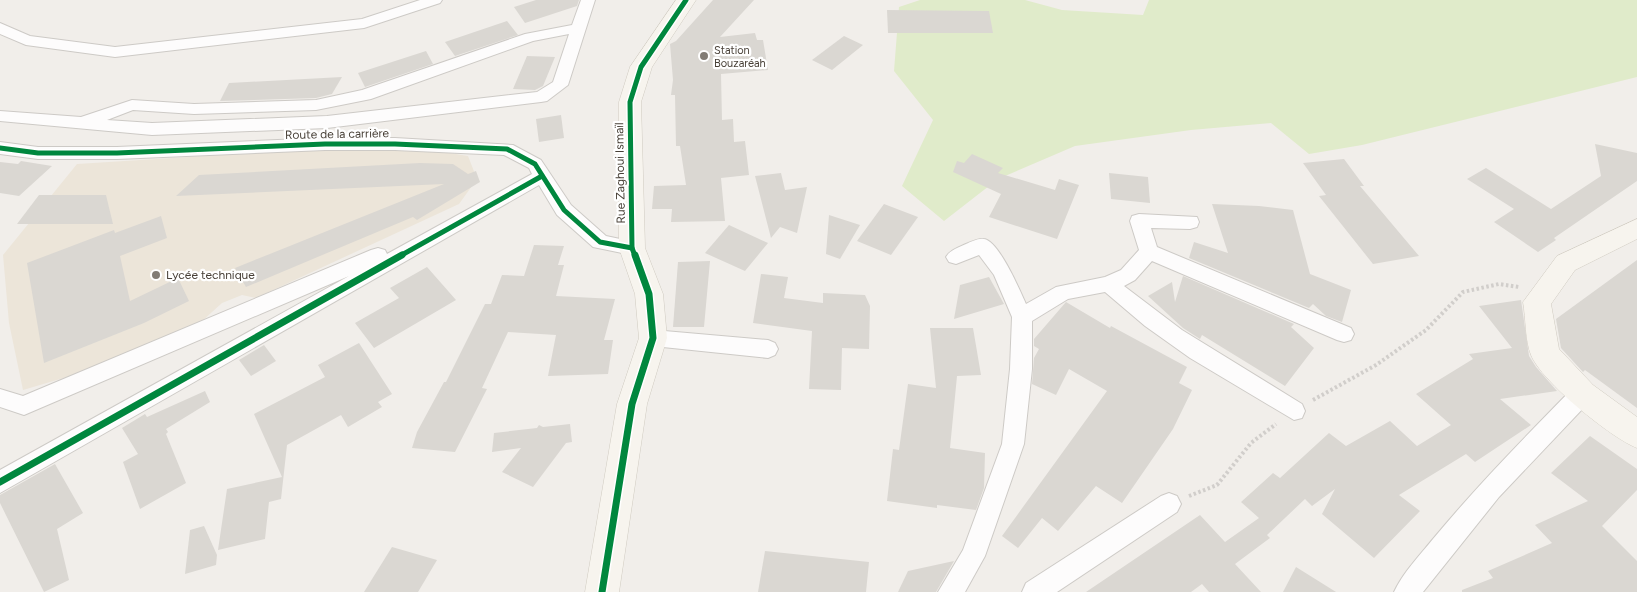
<svg xmlns="http://www.w3.org/2000/svg" width="1637" height="592" font-family="Figtree,sans-serif">
	<style>
		.education { fill: #ece5d9 }
		.green { fill: #e0ebca }
		.building { fill: #dad7d2 }
		.lines { fill: none; stroke-linecap: round; stroke-linejoin: round }
		.street-casing { stroke: #cdcac6; stroke-width: 2 }
		.secondary-casing { stroke: #d0cbc1; stroke-width: 1 }
		.path { stroke: #d1cecb; stroke-width: 4; stroke-dasharray: 2.5 2.5; stroke-linecap: butt }
		.street { fill: #fdfcfc; fill-rule: evenodd }
		.secondary { fill: #f7f4ee; fill-rule: evenodd }
		.cycleway-far1-casing { stroke: #fff; stroke-width: 8 }
		.cycleway-casing { stroke: #fff; stroke-width: 10 }
		.cycleway-far1 { stroke: #00873e; stroke-width: 5 }
		.cycleway { stroke: #00873e; stroke-width: 7 }
		.poi-dot { fill: #827c75; stroke: #fff; stroke-width: 2 }
		.labels { text-anchor: middle; stroke-width: 4.5; stroke-linejoin: round; paint-order: stroke }
		.far-poi-label { font-size: 11px; fill: #473f36; stroke: #fff; text-anchor: start }
		.street-label { font-size: 12px; fill: #473f36; stroke: #fff }
		.poi-label { font-size: 12px; fill: #473f36; stroke: #fff; text-anchor: start }
	</style>
	<rect width="100%" height="100%" fill="#f1eeea"/>
	<!-- education -->
	<polygon class="education" points="395,144 468,156 477,179 459,204 256,298 242,295 222,303 201,322 77,374 23,390 9,323 3,255 77,164"/>
	<!-- green -->
	<polygon class="green" points="920,0 1025,0 1062,10 1143,15 1149,0 1637,0 1637,77 1362,145 1309,154 1271,123 1191,130 1075,146 998,179 944,221 902,186 933,120 894,71 899,7"/>
	<!-- building -->
	<g class="building">
		<polygon points="536,0 579,0 577,6 525,23 514,7"/>
		<polygon points="713,0 754,0 720,37 755,33 757,40 763,40 768,70 721,74 722,120 733,119 734,142 745,141 749,175 721,178 725,221 671,222 672,209 652,209 654,186 686,185 680,146 676,146 675,95 671,95 673,80 670,44 676,41"/>
		<polygon points="887,10 989,11 993,33 888,33"/>
		<polygon points="507,21 518,35 455,56 445,42"/>
		<polygon points="844,36 863,45 832,70 812,60"/>
		<polygon points="426,51 433,64 365,87 358,73"/>
		<polygon points="527,56 555,57 543,86 535,90 513,89"/>
		<polygon points="342,77 332,94 316,98 220,101 229,83"/>
		<polygon points="561,115 564,138 539,142 536,119"/>
		<polygon points="1595,144 1637,153 1637,181 1554,238 1556,240 1538,252 1494,222 1514,209 1467,179 1486,168 1551,209 1601,176"/>
		<polygon points="972,154 1003,168 998,173 1055,190 1059,179 1079,185 1057,239 989,217 1001,194 953,172 957,161 964,163"/>
		<polygon points="1344,159 1364,186 1360,186 1419,256 1373,264 1319,196 1326,195 1303,163"/>
		<polygon points="21,161 52,166 19,196 0,193 0,162 18,164"/>
		<polygon points="420,163 453,164 468,174 476,171 480,182 417,220 413,217 246,287 235,268 444,184 176,196 199,175"/>
		<polygon points="781,173 785,190 807,187 797,233 780,227 771,238 755,176"/>
		<polygon points="1109,173 1148,177 1150,203 1111,199"/>
		<polygon points="39,195 106,195 113,224 17,224"/>
		<polygon points="884,204 918,217 891,255 857,241"/>
		<polygon points="1212,204 1259,206 1293,210 1310,274 1351,290 1342,322 1326,316 1313,304 1309,308 1189,258 1194,242 1228,253"/>
		<polygon points="829,215 860,225 840,259 826,254"/>
		<polygon points="161,216 167,238 120,256 130,301 178,278 189,301 144,323 44,363 27,263 114,230 115,233"/>
		<polygon points="729,225 768,243 745,271 705,253"/>
		<polygon points="534,245 564,246 558,265 564,265 556,296 615,299 604,340 613,340 608,374 548,376 556,335 508,332 482,388 487,389 455,452 412,448 417,432 444,382 446,382 485,304 491,304 502,275 524,276"/>
		<polygon points="1637,260 1637,408 1585,370 1583,372 1561,348 1556,319"/>
		<polygon points="710,261 704,327 673,327 678,262"/>
		<polygon points="427,267 456,300 374,348 355,323 399,298 390,288"/>
		<polygon points="761,274 788,277 784,298 823,303 823,293 865,295 870,306 869,349 842,348 841,390 809,389 812,331 753,323"/>
		<polygon points="1183,276 1294,324 1291,327 1314,348 1285,386 1202,335 1200,339 1183,328 1148,296 1172,282 1175,302"/>
		<polygon points="989,277 1004,304 954,319 960,285"/>
		<polygon points="1521,300 1529,356 1536,367 1557,391 1500,399 1531,425 1475,462 1466,454 1399,495 1420,511 1374,558 1322,514 1335,489 1312,506 1305,499 1267,535 1270,538 1235,564 1261,592 1209,592 1202,584 1191,592 1086,592 1200,515 1225,542 1259,518 1241,502 1273,473 1280,478 1329,433 1346,446 1390,421 1417,446 1451,425 1416,394 1473,359 1469,354 1512,348 1479,306"/>
		<polygon points="1066,302 1110,328 1111,326 1187,367 1179,383 1192,390 1173,429 1122,503 1096,486 1058,531 1042,518 1018,548 1002,536 1107,391 1069,369 1056,395 1032,384 1034,358 1039,349 1034,346 1034,339"/>
		<polygon points="930,328 973,328 981,375 957,376 950,448 985,453 984,488 976,510 937,505 937,508 887,501 893,449 899,450 908,384 936,388"/>
		<polygon points="359,343 392,394 378,402 382,407 348,427 341,415 287,445 281,499 269,502 265,539 218,550 227,489 282,477 254,414 325,377 318,365"/>
		<polygon points="264,345 276,361 251,376 239,360"/>
		<polygon points="205,391 210,402 166,429 168,432 166,434 186,483 140,509 123,462 138,454 122,428 145,414 147,417"/>
		<polygon points="570,424 572,442 566,443 533,487 502,472 521,448 492,452 494,433 537,428 539,425 543,427"/>
		<polygon points="1590,436 1637,469 1637,490 1602,526 1637,561 1637,592 1462,592 1462,590 1493,578 1488,571 1552,543 1535,525 1588,501 1551,473"/>
		<polygon points="55,464 83,513 57,529 69,580 44,592 0,503 0,495"/>
		<polygon points="204,526 217,555 216,565 185,574 190,530"/>
		<polygon points="392,547 437,560 418,592 364,592"/>
		<polygon points="765,551 869,562 866,592 758,592"/>
		<polygon points="954,561 936,592 898,592 908,571"/>
		<polygon points="1296,567 1336,592 1283,592"/>
	</g>
	<g class="lines">
		<!-- street casing -->
		<g class="street-casing">
			<g id="street">
				<polygon points="420,0 442,0 440,3 364,28 115,57 26,45 0,34 0,23 30,36 115,47 362,19"/>
				<path d="M581 0H595L568 85 547 101 541 102 327 128 152 135 0 121V111L81 117 132 100 194 104 316 100 362 90 525 34 572 25ZM569 34 553 82 537 92 327 116 152 123 107 120 133 110 194 114 316 110 371 99 533 41Z"/>
				<polygon points="325,138 395,138 513,145 541,160 571,205 606,236 639,243 642,248 639,253 632,255 593,247 557,215 539,185 0,493 0,470 349,276 24,415 0,407 0,389 23,396 371,250 378,248 385,250 387,254 532,174 529,168 504,155 395,150 325,150 117,159 38,159 0,154 0,142 38,147 117,147"/>
				<path d="M1139 214 1197 217 1199 222 1197 227 1190 229 1151 228 1157 247 1351 328 1354 334 1351 340 1344 342 1337 340 1152 261 1135 280 1124 286 1182 330 1302 404 1305 411 1302 418 1294 420 1190 358 1145 326 1105 292 1068 299 1032 321V369L1024 444 985 556 965 592H938L963 550 1002 444 1010 369 1012 317 994 275 979 255 956 264 949 262 946 257C950 250 958 248 966 244 971 242 978 238 984 239 999 241 1020 291 1026 304L1056 287 1105 277 1121 270 1139 250 1130 221 1132 216Z"/>
				<polygon points="653,330 768,340 775,343 778,349 775,355 768,358 653,346 646,344 643,338 646,332"/>
				<path d="M1582 385 1590 387 1593 394 1590 401 1499 497 1423 592H1394C1403 573 1419 556 1433 539 1477 486 1525 437 1574 387Z"/>
				<polygon points="1169,493 1177,496 1181,504 1177,512 1057,592 1022,592 1026,583 1161,496"/>
			</g>
		</g>
		<!-- secondary casing -->
		<g class="secondary-casing">
			<g id="secondary">
				<polygon points="676,0 696,0 652,67 641,102 645,248 663,294 667,338 647,404 619,592 585,592 617,404 639,338 635,294 619,248 619,102 630,67"/>
				<path d="M1637 219V239L1575 270 1551 304 1559 349 1593 385 1637 417V448C1611 438 1541 381 1531 355 1525 340 1526 319 1523 302L1557 256Z"/>
			</g>
		</g>
		<!-- path -->
		<g class="path">
			<polyline points="1313,400 1376,365 1426,330 1463,292 1499,284 1519,287"/>
			<polyline points="1189,496 1217,485 1251,443 1276,424"/>
		</g>
		<!-- street -->
		<use href="#street" class="street"/>
		<!-- secondary -->
		<use href="#secondary" class="secondary"/>
		<!-- cycleway-far1 casing -->
		<g class="cycleway-far1-casing">
			<g id="cycleway-far1">
				<polyline points="0,148 38,153 117,153 325,144 395,144 507,149 535,164 564,210 600,242 632,248"/>
				<polyline points="400,256 542,176"/>
				<polyline points="635,256 632,248 630,102 641,67 686,0"/>
			</g>
		</g>
		<!-- cycleway casing -->
		<g class="cycleway-casing">
			<g id="cycleway">
				<polyline points="0,482 402,255"/>
				<polyline points="602,592 632,404 653,338 649,294 635,255"/>
			</g>
		</g>
		<!-- cycleway-far1 -->
		<use href="#cycleway-far1" class="cycleway-far1"/>
		<!-- cycleway -->
		<use href="#cycleway" class="cycleway"/>
	</g>
	<!-- markers -->
	<g class="poi-dot">
		<circle cx="704" cy="56" r="5"/>
		<circle cx="156" cy="275" r="5"/>
	</g>
	<g class="labels">
		<!-- far-poi labels -->
		<g class="far-poi-label">
			<text x="714" y="54">Station<tspan x="714" dy="13">Bouzaréah</tspan></text>
		</g>
		<!-- street labels -->
		<g class="street-label">
			<text transform="translate(337 134) rotate(-1)" y="4">Route de la carrière</text>
			<text transform="translate(620 173) rotate(-91)" y="4">Rue Zaghoui Ismaïl</text>
		</g>
		<!-- poi labels -->
		<g class="poi-label">
			<text x="166" y="279">Lycée technique</text>
		</g>
	</g>
</svg>
